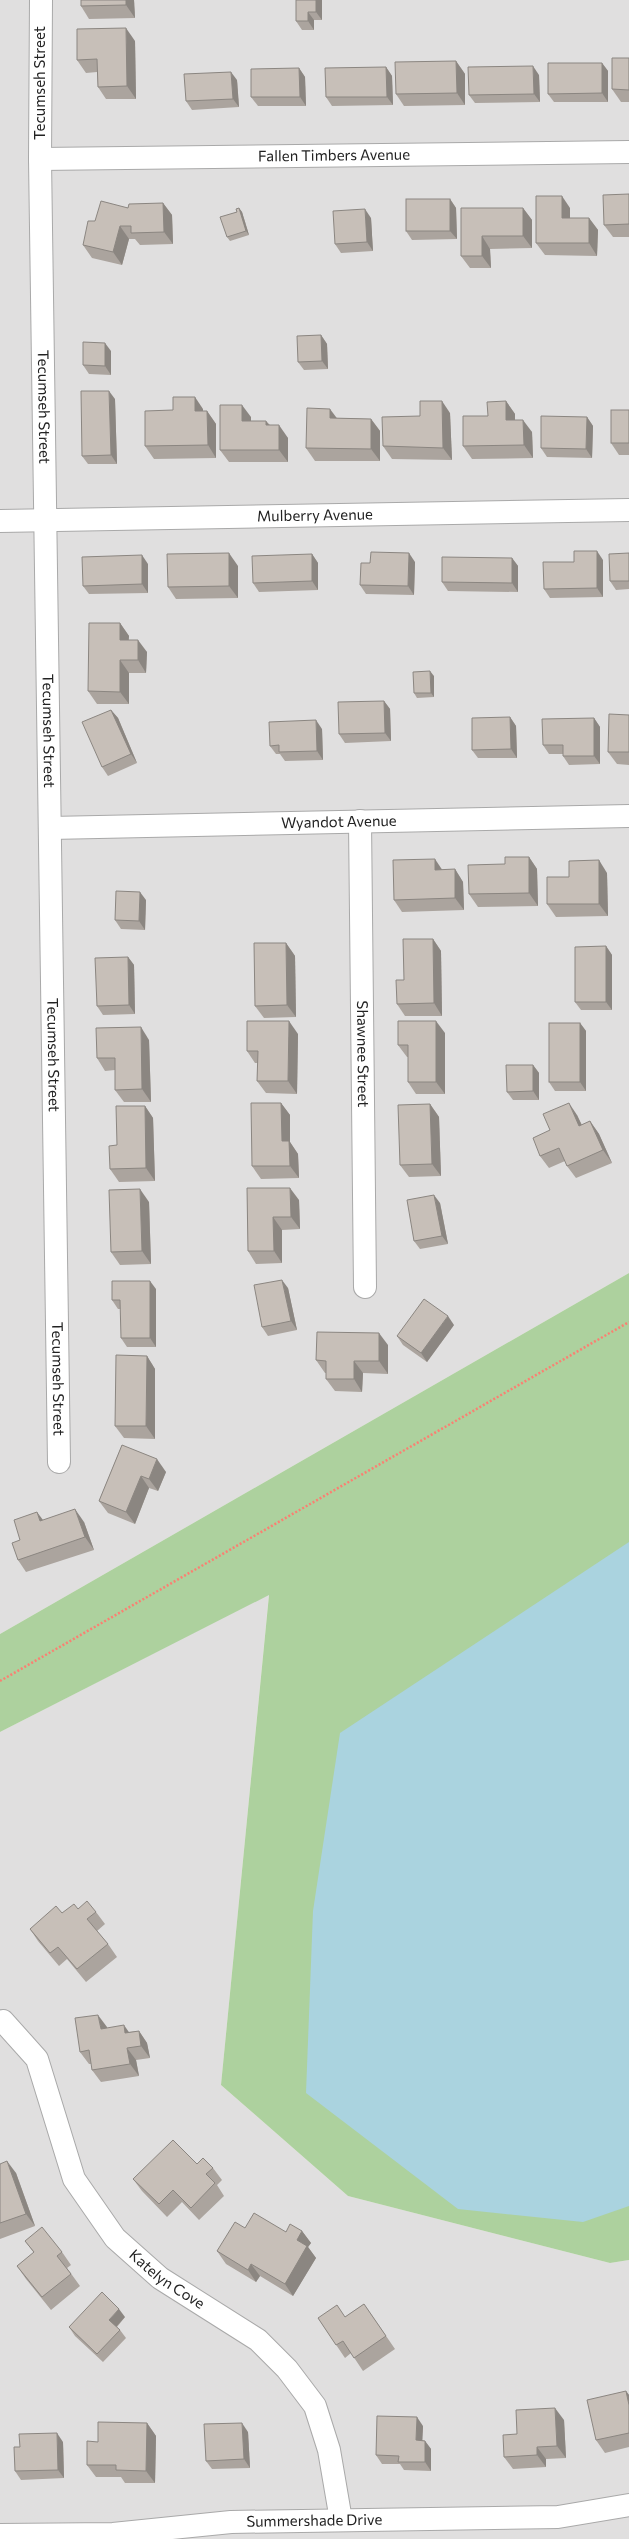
<svg xmlns="http://www.w3.org/2000/svg" width="629" height="2539" font-family="Commissioner,sans-serif">
	<style>
		.residential { fill: #e0dfdf }
		.forest { fill: #add19e }
		.water { fill: #aad3df }
		.lines { fill: none; stroke-linecap: round; stroke-linejoin: round }
		.minor-casing { stroke: #a9a9a9; stroke-width: 24 }
		.path { stroke: #fa8072; stroke-width: 2.5; stroke-dasharray: 2 2; stroke-linecap: butt }
		.minor { stroke: #fff; stroke-width: 22 }
		.wall { fill: #aba49e }
		.shaded-wall { fill: #8b8681 }
		.building { fill: #c7bfb8; stroke: #8b8681 }
		.labels { text-anchor: middle; stroke-width: 3; stroke-linejoin: round; paint-order: stroke }
		.street-label { font-size: 15px; fill: #222; stroke: #fff }
	</style>
	<rect width="100%" height="100%" fill="#f2efe9"/>
	<!-- residential -->
	<g class="residential">
		<polygon points="0,0 629,0 629,1273 0,1634"/>
		<polygon points="269,1594 221,2085 348,2196 610,2263 629,2260 629,2539 0,2539 0,1732"/>
	</g>
	<!-- forest -->
	<polygon class="forest" points="629,1273 629,2260 610,2263 348,2196 221,2085 269,1595 0,1732 0,1634"/>
	<!-- water -->
	<polygon class="water" points="629,1542 629,2206 583,2222 458,2209 306,2093 313,1911 340,1733"/>
	<g class="lines">
		<!-- minor casing -->
		<g class="minor-casing">
			<g id="minor">
				<path id="s1" d="M41 0 40 159 59 1462"/>
				<path id="s2" d="M40 159 629 152"/>
				<path id="s3" d="M0 521 629 510"/>
				<path id="s4" d="M360 821 365 1287"/>
				<path id="s5" d="M50 828 629 816"/>
				<path id="s6" d="M3 2021 37 2059 74 2179 115 2238 160 2278 258 2340 287 2369 315 2406 329 2450 341 2520"/>
				<path id="s7" d="M0 2535 113 2534 231 2522 558 2517 629 2505"/>
			</g>
		</g>
		<!-- path -->
		<polyline class="path" points="0,1681 629,1322"/>
		<!-- minor -->
		<use href="#minor" class="minor"/>
	</g>
	<!-- wall -->
	<g class="wall">
		<polygon points="81,0 134,0 135,18 89,19 81,6"/>
		<polygon points="296,0 322,0 322,20 314,20 314,30 302,30 296,21"/>
		<polygon points="135,41 136,99 106,99 98,87 97,72 86,73 77,60"/>
		<polygon points="629,58 629,102 621,102 612,89"/>
		<polygon points="456,61 465,74 465,105 404,106 396,94"/>
		<polygon points="602,63 608,71 608,102 554,102 548,94"/>
		<polygon points="386,67 392,76 393,105 332,106 326,97"/>
		<polygon points="299,68 305,77 306,106 258,106 251,97"/>
		<polygon points="539,75 540,102 475,103 469,95"/>
		<polygon points="237,80 239,107 192,110 186,101"/>
		<polygon points="629,194 629,237 613,237 604,225"/>
		<polygon points="450,199 456,208 457,239 412,240 406,231"/>
		<polygon points="163,203 172,215 173,244 140,245 135,239 129,239 122,265 92,258 83,245 95,221 128,208"/>
		<polygon points="239,208 242,212 249,235 230,241 227,237"/>
		<polygon points="461,208 523,208 532,220 532,248 490,249 491,268 470,268 461,256"/>
		<polygon points="570,208 570,218 589,218 598,230 597,256 545,255 536,243"/>
		<polygon points="371,218 373,251 341,253 335,244"/>
		<polygon points="321,335 327,344 328,369 304,370 298,362"/>
		<polygon points="111,351 111,375 89,374 83,365"/>
		<polygon points="115,399 117,464 88,464 82,456"/>
		<polygon points="506,401 515,414 515,420 532,432 533,458 472,459 463,446 488,416"/>
		<polygon points="203,409 203,411 207,411 216,424 216,458 154,459 145,446 173,410"/>
		<polygon points="629,410 629,455 619,455 611,443"/>
		<polygon points="450,413 452,460 392,459 383,446 420,416"/>
		<polygon points="251,417 251,421 266,421 270,425 288,438 288,462 229,462 220,450"/>
		<polygon points="587,417 593,426 592,458 547,457 541,448"/>
		<polygon points="337,418 371,419 380,431 380,461 315,461 306,448"/>
		<polygon points="629,553 629,589 616,590 610,581"/>
		<polygon points="312,554 318,563 318,590 259,592 253,583"/>
		<polygon points="512,558 518,566 518,592 448,591 442,582"/>
		<polygon points="603,560 603,597 550,598 544,589"/>
		<polygon points="415,562 414,595 366,594 360,585 370,563"/>
		<polygon points="148,564 148,593 89,594 83,586"/>
		<polygon points="238,566 238,598 176,599 168,587"/>
		<polygon points="120,623 129,636 128,640 147,652 146,673 129,673 129,704 97,704 88,691"/>
		<polygon points="434,676 434,697 417,698 414,693"/>
		<polygon points="384,701 390,709 391,741 345,743 339,734"/>
		<polygon points="111,710 118,718 137,763 108,776 102,767"/>
		<polygon points="629,715 629,765 617,764 608,752"/>
		<polygon points="510,717 516,726 517,758 478,758 472,750"/>
		<polygon points="594,718 600,727 600,764 569,765 563,756 563,754 549,754 543,745"/>
		<polygon points="322,729 323,760 285,761 280,754 276,754 270,746"/>
		<polygon points="529,857 537,869 538,906 478,907 469,894 505,864"/>
		<polygon points="455,869 463,882 464,910 402,912 394,900 442,870"/>
		<polygon points="607,873 608,916 556,917 547,904"/>
		<polygon points="146,900 145,930 121,929 115,920"/>
		<polygon points="433,939 441,951 442,1016 405,1016 397,1004 404,980"/>
		<polygon points="286,943 295,956 296,1017 264,1018 255,1006"/>
		<polygon points="606,946 612,955 612,1010 581,1010 575,1002"/>
		<polygon points="128,957 134,965 135,1014 103,1015 97,1006"/>
		<polygon points="580,1023 586,1031 586,1091 555,1091 549,1082"/>
		<polygon points="445,1033 445,1094 416,1094 408,1082 408,1057 407,1057 398,1045"/>
		<polygon points="298,1034 297,1094 266,1093 257,1081 258,1063 255,1063 247,1051"/>
		<polygon points="149,1040 151,1102 124,1102 115,1090 115,1070 105,1071 97,1058"/>
		<polygon points="533,1065 539,1073 539,1100 513,1100 507,1092"/>
		<polygon points="281,1103 290,1115 290,1142 298,1154 299,1178 261,1179 252,1166"/>
		<polygon points="430,1104 439,1117 441,1176 409,1177 400,1165"/>
		<polygon points="145,1106 153,1118 155,1181 119,1182 110,1169 117,1145"/>
		<polygon points="577,1115 582,1125 590,1121 599,1134 612,1163 576,1178 567,1166 565,1161 549,1168 540,1156 550,1130"/>
		<polygon points="247,1188 299,1200 300,1229 282,1230 282,1263 256,1264 248,1251"/>
		<polygon points="149,1202 151,1264 120,1265 111,1252"/>
		<polygon points="440,1203 448,1244 420,1249 414,1241"/>
		<polygon points="288,1288 297,1330 268,1336 262,1327"/>
		<polygon points="156,1289 156,1347 127,1347 121,1338 121,1309 118,1309 112,1300"/>
		<polygon points="454,1325 427,1362 403,1345 397,1336"/>
		<polygon points="388,1345 388,1374 363,1373 362,1392 335,1391 326,1379 326,1373 325,1373 316,1360"/>
		<polygon points="147,1356 155,1369 155,1439 124,1438 115,1426"/>
		<polygon points="122,1445 166,1472 158,1491 149,1488 135,1524 108,1513 99,1501"/>
		<polygon points="43,1520 84,1522 94,1550 26,1572 18,1560 20,1540"/>
		<polygon points="78,1909 96,1912 105,1924 97,1931 108,1944 117,1957 86,1982 67,1959 59,1966 38,1941 30,1929 62,1913"/>
		<polygon points="107,2028 129,2032 139,2031 147,2043 150,2058 136,2060 139,2076 101,2082 92,2070 92,2064 89,2064 80,2052"/>
		<polygon points="0,2164 16,2173 35,2226 0,2239"/>
		<polygon points="197,2164 213,2168 222,2180 217,2185 224,2196 199,2220 182,2202 167,2217 142,2191 133,2179"/>
		<polygon points="245,2228 286,2232 302,2231 311,2243 308,2247 316,2258 293,2296 260,2276 256,2282 226,2264 217,2251"/>
		<polygon points="25,2241 62,2252 71,2265 67,2268 80,2286 51,2310 26,2279 17,2266 34,2253"/>
		<polygon points="364,2304 395,2349 363,2371 351,2353 345,2358 318,2318 345,2317"/>
		<polygon points="125,2317 117,2327 120,2330 126,2338 103,2362 75,2336 69,2327"/>
		<polygon points="626,2391 629,2395 629,2447 605,2453 596,2440"/>
		<polygon points="564,2420 566,2458 546,2459 546,2467 513,2469 504,2457 517,2434"/>
		<polygon points="147,2423 156,2436 155,2483 125,2483 121,2477 96,2477 87,2465 98,2442"/>
		<polygon points="423,2426 422,2440 425,2441 431,2449 431,2471 404,2470 400,2464 382,2464 376,2455"/>
		<polygon points="248,2432 250,2468 212,2469 206,2461"/>
		<polygon points="63,2442 64,2478 21,2480 15,2471"/>
	</g>
	<!-- shaded-wall -->
	<g class="shaded-wall">
		<polygon points="126,0 134,0 135,18 126,5"/>
		<polygon points="316,0 322,0 322,20 316,12"/>
		<polygon points="308,12 314,20 314,30 308,21"/>
		<polygon points="126,28 135,41 136,99 127,86"/>
		<polygon points="456,61 465,74 465,105 457,93"/>
		<polygon points="602,63 608,71 608,102 602,93"/>
		<polygon points="533,66 539,75 540,102 534,94"/>
		<polygon points="386,67 392,76 393,105 387,97"/>
		<polygon points="299,68 305,77 306,106 300,97"/>
		<polygon points="231,72 237,80 239,107 233,99"/>
		<polygon points="562,196 570,208 570,230 562,218"/>
		<polygon points="450,199 456,208 457,239 450,231"/>
		<polygon points="163,203 172,215 173,244 164,232"/>
		<polygon points="239,208 242,212 249,235 246,231"/>
		<polygon points="523,208 532,220 532,248 523,236"/>
		<polygon points="365,209 371,218 373,251 367,242"/>
		<polygon points="589,218 598,230 597,256 589,243"/>
		<polygon points="120,226 129,239 122,265 113,252"/>
		<polygon points="482,236 490,249 491,268 482,256"/>
		<polygon points="321,335 327,344 328,369 322,361"/>
		<polygon points="105,343 111,351 111,375 105,366"/>
		<polygon points="109,391 115,399 117,464 111,455"/>
		<polygon points="195,397 203,409 203,424 195,411"/>
		<polygon points="442,401 450,413 452,460 443,448"/>
		<polygon points="506,401 515,414 515,433 506,420"/>
		<polygon points="242,405 251,417 251,433 242,421"/>
		<polygon points="330,409 339,421 330,418"/>
		<polygon points="207,411 216,424 216,458 208,445"/>
		<polygon points="587,417 593,426 592,458 586,449"/>
		<polygon points="371,419 380,431 380,461 371,449"/>
		<polygon points="523,420 532,432 533,458 524,445"/>
		<polygon points="266,421 275,433 266,425"/>
		<polygon points="279,425 288,438 288,462 279,450"/>
		<polygon points="597,551 603,560 603,597 597,588"/>
		<polygon points="229,553 238,566 238,598 229,586"/>
		<polygon points="409,553 415,562 414,595 408,586"/>
		<polygon points="312,554 318,563 318,590 312,581"/>
		<polygon points="142,555 148,564 148,593 142,584"/>
		<polygon points="512,558 518,566 518,592 512,583"/>
		<polygon points="120,623 129,636 128,652 120,640"/>
		<polygon points="138,640 147,652 146,673 138,660"/>
		<polygon points="120,660 129,673 129,704 120,692"/>
		<polygon points="430,671 434,676 434,697 431,693"/>
		<polygon points="384,701 390,709 391,741 385,733"/>
		<polygon points="111,710 118,718 137,763 131,754"/>
		<polygon points="510,717 516,726 517,758 511,749"/>
		<polygon points="594,718 600,727 600,764 594,756"/>
		<polygon points="316,720 322,729 323,760 317,751"/>
		<polygon points="529,857 537,869 538,906 529,893"/>
		<polygon points="435,859 443,871 435,870"/>
		<polygon points="599,860 607,873 608,916 599,904"/>
		<polygon points="455,869 463,882 464,910 455,898"/>
		<polygon points="140,892 146,900 145,930 139,921"/>
		<polygon points="433,939 441,951 442,1016 434,1003"/>
		<polygon points="286,943 295,956 296,1017 287,1005"/>
		<polygon points="606,946 612,955 612,1010 606,1002"/>
		<polygon points="128,957 134,965 135,1014 129,1005"/>
		<polygon points="289,1021 298,1034 297,1094 288,1081"/>
		<polygon points="436,1021 445,1033 445,1094 436,1082"/>
		<polygon points="580,1023 586,1031 586,1091 580,1082"/>
		<polygon points="141,1027 149,1040 151,1102 142,1089"/>
		<polygon points="533,1065 539,1073 539,1100 533,1091"/>
		<polygon points="281,1103 290,1115 290,1142 298,1154 299,1178 290,1166 282,1141"/>
		<polygon points="569,1103 577,1115 588,1139 579,1126"/>
		<polygon points="430,1104 439,1117 441,1176 432,1164"/>
		<polygon points="145,1106 153,1118 155,1181 146,1168"/>
		<polygon points="590,1121 599,1134 612,1163 603,1150"/>
		<polygon points="290,1188 299,1200 300,1229 291,1217"/>
		<polygon points="140,1189 149,1202 151,1264 142,1251"/>
		<polygon points="434,1195 440,1203 448,1244 442,1236"/>
		<polygon points="273,1217 282,1230 282,1263 274,1251"/>
		<polygon points="282,1280 288,1288 297,1330 291,1321"/>
		<polygon points="150,1281 156,1289 156,1347 150,1338"/>
		<polygon points="448,1316 454,1325 427,1362 421,1353"/>
		<polygon points="379,1333 388,1345 388,1374 379,1361"/>
		<polygon points="147,1356 155,1369 155,1439 146,1426"/>
		<polygon points="354,1361 363,1373 362,1392 354,1379"/>
		<polygon points="157,1459 166,1472 158,1491 149,1479"/>
		<polygon points="141,1476 149,1488 135,1524 126,1512"/>
		<polygon points="75,1509 84,1522 94,1550 85,1537"/>
		<polygon points="37,1512 46,1524 40,1521"/>
		<polygon points="98,2015 107,2027 109,2041 101,2029"/>
		<polygon points="124,2025 133,2038 125,2033"/>
		<polygon points="139,2031 147,2043 150,2058 141,2046"/>
		<polygon points="127,2048 136,2060 139,2076 130,2064"/>
		<polygon points="7,2161 16,2173 35,2226 26,2214"/>
		<polygon points="302,2231 311,2243 308,2247 316,2258 293,2296 285,2284 297,2240"/>
		<polygon points="251,2264 260,2276 256,2282 248,2270"/>
		<polygon points="119,2309 125,2317 115,2328 109,2320"/>
		<polygon points="626,2391 629,2395 629,2405"/>
		<polygon points="555,2408 564,2420 566,2458 557,2446"/>
		<polygon points="417,2417 423,2426 422,2449 416,2440"/>
		<polygon points="147,2423 156,2436 155,2483 146,2471"/>
		<polygon points="242,2423 248,2432 250,2468 244,2459"/>
		<polygon points="57,2433 63,2442 64,2478 58,2470"/>
		<polygon points="425,2441 431,2449 431,2471 425,2462"/>
		<polygon points="537,2447 546,2459 546,2467 537,2455"/>
	</g>
	<!-- building -->
	<g class="building">
		<polygon points="81,0 126,0 126,5 81,6"/>
		<polygon points="296,0 316,0 316,12 308,12 308,21 296,21"/>
		<polygon points="126,28 127,86 98,87 97,59 77,60 77,29"/>
		<polygon points="612,58 629,58 629,90 612,89"/>
		<polygon points="456,61 457,93 396,94 395,62"/>
		<polygon points="548,63 602,63 602,93 548,94"/>
		<polygon points="533,66 534,94 469,95 468,67"/>
		<polygon points="386,67 387,97 326,97 325,68"/>
		<polygon points="299,68 300,97 251,97 251,69"/>
		<polygon points="231,72 233,99 186,101 184,74"/>
		<polygon points="629,194 629,224 604,225 603,195"/>
		<polygon points="536,196 562,196 562,218 589,218 589,243 536,243"/>
		<rect x="406" y="199" width="44" height="32"/>
		<polygon points="101,201 128,208 129,204 163,203 164,232 131,233 131,226 120,226 113,252 83,245 88,221 95,221"/>
		<polygon points="239,208 246,231 227,237 220,217 237,212 236,209"/>
		<polygon points="461,208 523,208 523,236 482,236 482,256 461,256"/>
		<polygon points="365,209 367,242 335,244 333,211"/>
		<polygon points="321,335 322,361 298,362 297,336"/>
		<polygon points="83,342 105,343 105,366 83,365"/>
		<polygon points="81,391 109,391 111,455 82,456"/>
		<polygon points="173,397 195,397 195,411 207,411 208,445 145,446 145,411 173,410"/>
		<polygon points="420,401 442,401 443,448 383,446 382,417 420,416"/>
		<polygon points="506,401 506,420 523,420 524,445 463,446 463,416 488,416 487,402"/>
		<polygon points="220,405 242,405 242,421 266,421 266,425 279,425 279,450 220,450"/>
		<polygon points="307,408 330,409 330,418 371,419 371,449 306,448"/>
		<rect x="611" y="410" width="18" height="33"/>
		<polygon points="541,416 587,417 586,449 541,448"/>
		<polygon points="574,551 597,551 597,588 544,589 543,562 574,562"/>
		<polygon points="371,552 409,553 408,586 360,585 361,563 370,563"/>
		<polygon points="229,553 229,586 168,587 167,554"/>
		<polygon points="629,553 629,581 610,581 609,554"/>
		<polygon points="312,554 312,581 253,583 252,556"/>
		<polygon points="142,555 142,584 83,586 82,557"/>
		<polygon points="442,557 512,558 512,583 442,582"/>
		<polygon points="89,623 120,623 120,640 138,640 138,660 120,660 120,692 88,691"/>
		<polygon points="430,671 431,693 414,693 413,672"/>
		<polygon points="384,701 385,733 339,734 338,702"/>
		<polygon points="111,710 131,754 102,767 82,722"/>
		<polygon points="609,714 629,715 629,752 608,752"/>
		<polygon points="510,717 511,749 472,750 472,718"/>
		<polygon points="594,718 594,756 563,756 563,745 543,745 542,719"/>
		<polygon points="316,720 317,751 279,752 279,745 270,746 269,722"/>
		<polygon points="505,857 529,857 529,893 469,894 468,865 505,864"/>
		<polygon points="435,859 435,870 455,869 455,898 394,900 393,860"/>
		<polygon points="599,860 599,904 547,904 547,877 569,877 569,861"/>
		<polygon points="116,891 140,892 139,921 115,920"/>
		<polygon points="403,939 433,939 434,1003 397,1004 396,980 404,980"/>
		<polygon points="254,943 286,943 287,1005 255,1006"/>
		<polygon points="606,946 606,1002 575,1002 575,947"/>
		<polygon points="128,957 129,1005 97,1006 95,958"/>
		<polygon points="247,1021 289,1021 288,1081 257,1081 258,1051 247,1051"/>
		<polygon points="398,1021 436,1021 436,1082 408,1082 408,1045 398,1045"/>
		<rect x="549" y="1023" width="31" height="59"/>
		<polygon points="141,1027 142,1089 115,1090 115,1058 97,1058 96,1028"/>
		<polygon points="506,1065 533,1065 533,1091 507,1092"/>
		<polygon points="251,1103 281,1103 282,1141 289,1141 290,1166 252,1166"/>
		<polygon points="569,1103 579,1126 590,1121 603,1150 567,1166 559,1148 540,1156 533,1138 550,1130 543,1114"/>
		<polygon points="430,1104 432,1164 400,1165 398,1105"/>
		<polygon points="116,1106 145,1106 146,1168 110,1169 109,1146 117,1145"/>
		<polygon points="247,1188 290,1188 291,1217 273,1217 274,1251 248,1251"/>
		<polygon points="140,1189 142,1251 111,1252 109,1190"/>
		<polygon points="434,1195 442,1236 414,1241 407,1200"/>
		<polygon points="282,1280 291,1321 262,1327 254,1285"/>
		<polygon points="112,1281 150,1281 150,1338 121,1338 120,1300 112,1300"/>
		<polygon points="424,1299 448,1316 421,1353 397,1336"/>
		<polygon points="317,1332 379,1333 379,1361 354,1361 354,1379 326,1379 326,1361 316,1360"/>
		<polygon points="116,1355 147,1356 146,1426 115,1426"/>
		<polygon points="122,1445 157,1459 149,1479 141,1476 126,1512 99,1501"/>
		<polygon points="75,1509 85,1537 18,1560 12,1543 20,1540 14,1520 37,1512 40,1521"/>
		<polygon points="87,1901 96,1912 87,1919 108,1944 77,1969 58,1947 50,1953 30,1929 56,1906 62,1913 74,1904 78,1909"/>
		<polygon points="98,2015 101,2029 124,2025 125,2033 139,2031 141,2046 127,2048 130,2064 92,2070 89,2050 80,2052 75,2018"/>
		<polygon points="173,2140 197,2164 203,2158 213,2168 206,2174 215,2183 191,2208 173,2190 159,2204 133,2179"/>
		<polygon points="7,2161 26,2214 0,2223 0,2164"/>
		<polygon points="254,2213 286,2232 290,2224 302,2231 297,2240 307,2246 285,2284 251,2264 248,2270 217,2251 235,2222 245,2228"/>
		<polygon points="42,2227 62,2252 57,2256 71,2274 42,2297 17,2266 34,2252 25,2241"/>
		<polygon points="102,2292 119,2309 109,2320 120,2330 97,2354 69,2327"/>
		<polygon points="364,2304 386,2336 354,2358 343,2341 336,2345 318,2318 337,2305 345,2317"/>
		<polygon points="626,2391 629,2405 629,2433 596,2440 587,2400"/>
		<polygon points="555,2408 557,2446 537,2447 537,2455 504,2457 503,2435 517,2434 516,2410"/>
		<polygon points="377,2416 417,2417 416,2440 425,2441 425,2462 398,2462 399,2456 376,2455"/>
		<polygon points="98,2422 147,2423 146,2471 116,2470 116,2465 87,2465 87,2441 98,2442"/>
		<polygon points="242,2423 244,2459 206,2461 204,2424"/>
		<polygon points="57,2433 58,2470 15,2471 14,2447 20,2447 19,2434"/>
	</g>
	<g class="labels">
		<!-- street labels -->
		<g class="street-label">
			<text transform="translate(40 83) rotate(-90)" y="5">Tecumseh Street</text>
			<text dy="5" stroke="none"><textPath href="#s2" startOffset="294">Fallen Timbers Avenue</textPath></text>
			<text dy="5" stroke="none"><textPath href="#s1" startOffset="407">Tecumseh Street</textPath></text>
			<text dy="5" stroke="none"><textPath href="#s3" startOffset="315">Mulberry Avenue</textPath></text>
			<text dy="5" stroke="none"><textPath href="#s1" startOffset="731">Tecumseh Street</textPath></text>
			<text dy="5" stroke="none"><textPath href="#s5" startOffset="289">Wyandot Avenue</textPath></text>
			<text dy="5" stroke="none"><textPath href="#s4" startOffset="233">Shawnee Street</textPath></text>
			<text dy="5" stroke="none"><textPath href="#s1" startOffset="1055">Tecumseh Street</textPath></text>
			<text dy="5" stroke="none"><textPath href="#s1" startOffset="1379">Tecumseh Street</textPath></text>
			<text dy="5" stroke="none"><textPath href="#s6" startOffset="315">Katelyn Cove</textPath></text>
			<text dy="5" stroke="none"><textPath href="#s7" startOffset="315">Summershade Drive</textPath></text>
		</g>
	</g>
</svg>
